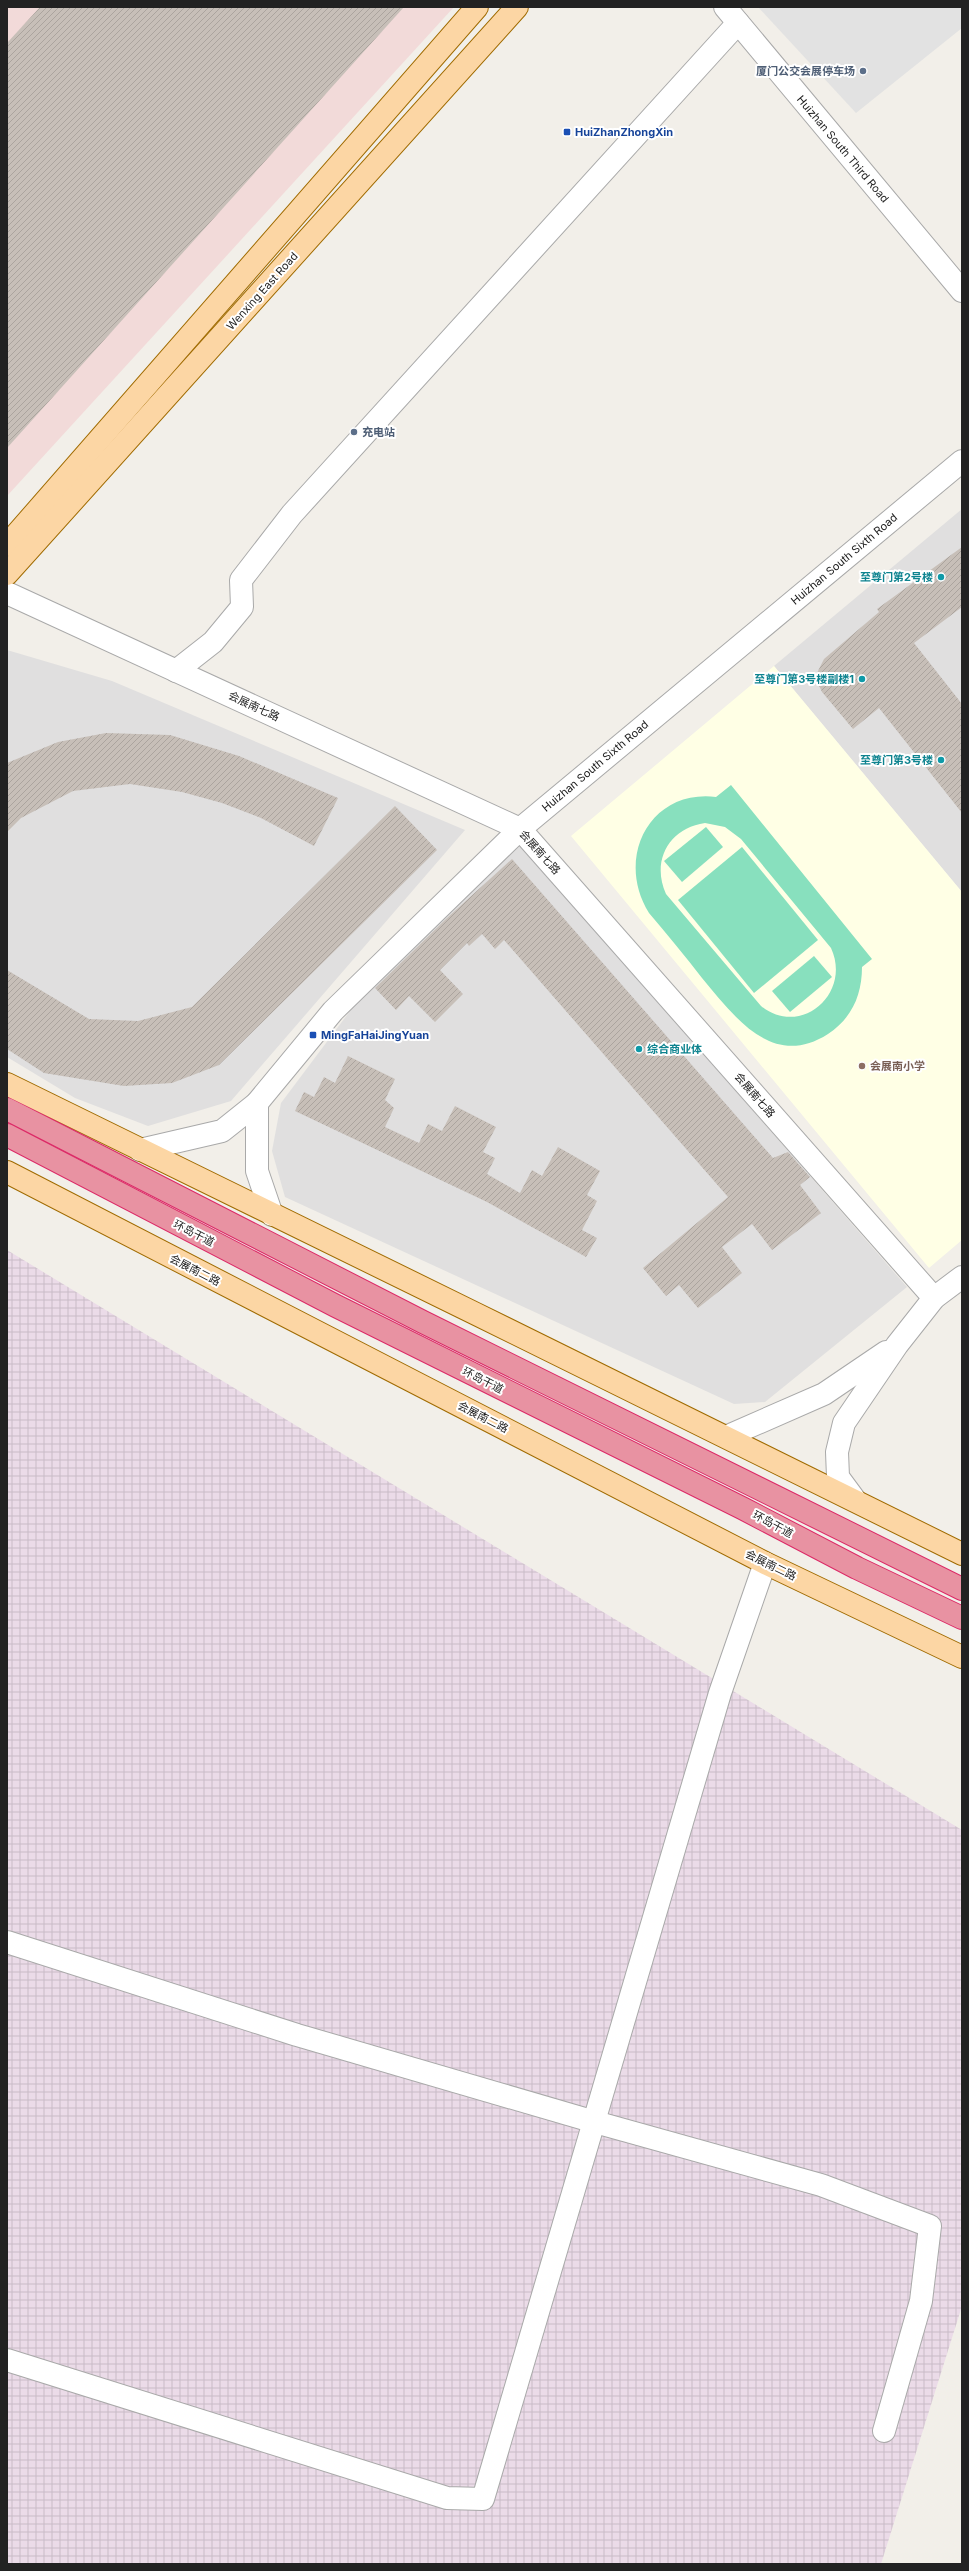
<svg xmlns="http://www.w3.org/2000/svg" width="969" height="2571" font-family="Inter,'Noto Sans SC',sans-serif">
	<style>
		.residential { fill: #e0dfdf }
		.commercial { fill: #f2dad9 }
		.industrial { fill: url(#industrial-grid) }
		.education { fill: #ffffe5 }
		.pitch { fill: #88e0be; fill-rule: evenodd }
		.parking { fill: #e2e2e2 }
		.building { fill: url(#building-hatch) }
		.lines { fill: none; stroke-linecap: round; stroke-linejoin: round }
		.minor-casing { stroke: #a9a9a9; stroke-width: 24 }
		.major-casing { stroke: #a06b00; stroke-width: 24 }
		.highway-casing { stroke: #dc2a67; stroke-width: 24 }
		.minor { stroke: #fff; stroke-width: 22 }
		.major { stroke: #fcd6a4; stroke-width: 22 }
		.highway { stroke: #e892a2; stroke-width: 22 }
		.service-dot { fill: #5c6f8a; stroke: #fff; stroke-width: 1.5 }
		.transit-dot { fill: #1a4fb4; stroke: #fff; stroke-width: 1.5 }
		.culture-dot { fill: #0f9aa8; stroke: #fff; stroke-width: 1.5 }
		.education-dot { fill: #8d6e63; stroke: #fff; stroke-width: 1.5 }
		.labels { text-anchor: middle; stroke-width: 4; stroke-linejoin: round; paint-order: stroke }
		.service-label { font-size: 11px; font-weight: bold; fill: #4e5e75; stroke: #fff; text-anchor: end }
		.transit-label { font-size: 11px; font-weight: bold; fill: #164399; stroke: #fff; text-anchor: start }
		.street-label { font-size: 11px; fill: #222; stroke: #fff }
		.culture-label { font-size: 11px; font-weight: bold; fill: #0d838f; stroke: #fff; text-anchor: end }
		.education-label { font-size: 11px; font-weight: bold; fill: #785e54; stroke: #fff; text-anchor: start }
	</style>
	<defs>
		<pattern id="industrial-grid" width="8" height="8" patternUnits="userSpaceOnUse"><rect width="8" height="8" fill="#ebdbe8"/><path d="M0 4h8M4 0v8" fill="none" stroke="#c9bcc7"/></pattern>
		<pattern id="building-hatch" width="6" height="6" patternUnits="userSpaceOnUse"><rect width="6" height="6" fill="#c7bfb8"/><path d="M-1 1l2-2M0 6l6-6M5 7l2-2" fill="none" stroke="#aba49e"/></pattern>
	</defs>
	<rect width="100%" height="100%" fill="#f2efe9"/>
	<!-- residential -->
	<g class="residential">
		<polygon points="962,509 962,892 774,666"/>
		<polygon points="7,650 112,681 465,830 231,1101 148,1126 75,1098 7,1057"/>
		<polygon points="519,843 907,1287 765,1402 734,1404 285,1197 272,1151 281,1103 368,987"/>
	</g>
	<!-- commercial -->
	<polygon class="commercial" points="7,7 454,7 7,496"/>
	<!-- industrial -->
	<polygon class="industrial" points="7,1250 962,1830 962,2306 881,2564 7,2564"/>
	<!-- education -->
	<polygon class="education" points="774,666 962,892 962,1240 929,1268 571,836"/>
	<!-- pitch -->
	<g class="pitch">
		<path d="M731 785 872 959 862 967C862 995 852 1018 828 1034 772 1070 734 1016 702 978 685 956 667 934 649 913 615 859 649 789 716 797ZM705 823 725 827 741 839 831 948C852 993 801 1038 761 1006L666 894C651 861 669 828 705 823Z"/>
		<polygon points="706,827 723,847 682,882 664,861"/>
		<polygon points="742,847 818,940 754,993 678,900"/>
		<polygon points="814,956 832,977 790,1012 772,991"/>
	</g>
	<!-- parking -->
	<polygon class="parking" points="758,7 962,7 962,28 856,113"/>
	<!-- building -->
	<g class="building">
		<polygon points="40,7 404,7 7,448 7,43"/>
		<polygon points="962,547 962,607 914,643 962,704 962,813 879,708 853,729 822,692 815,677 824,659 879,612 877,609"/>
		<polygon points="106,733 170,735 239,756 338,798 314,846 261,818 222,803 182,792 130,784 73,791 21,818 7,832 7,763 58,742"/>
		<polygon points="395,806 437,850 219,1065 172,1083 124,1086 44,1073 7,1049 7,970 89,1019 138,1021 192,1007"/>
		<polygon points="512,859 773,1158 788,1152 810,1177 800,1185 821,1213 772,1250 752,1224 722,1247 742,1273 698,1308 679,1285 666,1296 643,1268 728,1197 504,940 495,949 482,934 469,946 467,943 440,970 463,994 435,1022 409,996 396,1010 375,988 447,918"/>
		<polygon points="348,1056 395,1079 385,1100 394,1108 385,1127 419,1143 428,1124 442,1131 455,1106 496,1127 483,1152 495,1158 487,1174 520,1193 532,1170 542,1176 558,1147 600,1171 587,1195 597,1201 582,1230 597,1238 586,1257 487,1202 295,1111 304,1092 314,1097 324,1077 335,1083"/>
	</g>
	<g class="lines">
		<!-- minor casing -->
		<g class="minor-casing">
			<g id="minor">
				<polyline points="725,7 962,291"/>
				<polyline points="7,593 520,829 934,1298"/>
				<polyline points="176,671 213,642 242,607 241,580 292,514 738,23"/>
				<polyline points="257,1103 257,1171 272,1215"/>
				<polyline points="140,1150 222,1131 257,1103 333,1011 520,829 962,461"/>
				<polyline points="728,1436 824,1394 886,1352"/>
				<polyline points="855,1500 838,1477 837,1452 844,1423 897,1345 934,1298 962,1277"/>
				<polyline points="7,1942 297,2035 595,2122 821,2185 930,2226 921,2301 884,2431"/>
				<polyline points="7,2360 447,2498 483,2499 720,1693 765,1563"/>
			</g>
		</g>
		<!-- major casing -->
		<g class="major-casing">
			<g id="major">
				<polyline points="7,545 477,7"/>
				<polyline points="7,574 517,7"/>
				<path d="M7 1084C325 1241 645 1395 962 1554"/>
				<polyline points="7,1172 765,1563 962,1657"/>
			</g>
		</g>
		<!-- highway casing -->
		<g class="highway-casing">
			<g id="highway">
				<polyline points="7,1109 423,1322 962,1589"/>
				<polyline points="7,1135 336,1306 742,1508 857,1568 962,1618"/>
			</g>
		</g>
		<!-- minor -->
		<use href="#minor" class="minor"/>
		<!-- major -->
		<use href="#major" class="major"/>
		<!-- highway -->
		<use href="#highway" class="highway"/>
	</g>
	<!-- markers -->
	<g class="service-dot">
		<circle cx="863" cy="71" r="4"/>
		<circle cx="354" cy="432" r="4"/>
	</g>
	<g class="transit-dot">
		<rect x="563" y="128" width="8" height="8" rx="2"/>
		<rect x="309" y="1031" width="8" height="8" rx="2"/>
	</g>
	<g class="culture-dot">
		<circle cx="941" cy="577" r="4"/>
		<circle cx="862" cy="679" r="4"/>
		<circle cx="941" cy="760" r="4"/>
		<circle cx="639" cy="1049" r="4"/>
	</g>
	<circle class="education-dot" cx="862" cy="1066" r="4"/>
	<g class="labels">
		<!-- service labels -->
		<g class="service-label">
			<text x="855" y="75">厦门公交会展停车场</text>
			<text x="362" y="436" text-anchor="start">充电站</text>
		</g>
		<!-- transit labels -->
		<g class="transit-label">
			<text x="575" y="136">HuiZhanZhongXin</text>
			<text x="321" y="1039">MingFaHaiJingYuan</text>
		</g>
		<!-- street labels -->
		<g class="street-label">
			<text transform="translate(843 149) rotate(50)" y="4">Huizhan South Third Road</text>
			<text transform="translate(262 291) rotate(-48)" y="4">Wenxing East Road</text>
			<text transform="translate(844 559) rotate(-40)" y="4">Huizhan South Sixth Road</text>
			<text transform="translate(254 706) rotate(25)" y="4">会展南七路</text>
			<text transform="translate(595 766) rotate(-40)" y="4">Huizhan South Sixth Road</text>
			<text transform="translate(540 852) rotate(48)" y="4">会展南七路</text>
			<text transform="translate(755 1095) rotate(49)" y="4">会展南七路</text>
			<text transform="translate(194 1233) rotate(27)" y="4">环岛干道</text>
			<text transform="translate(195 1270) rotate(27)" y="4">会展南二路</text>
			<text transform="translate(483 1380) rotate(27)" y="4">环岛干道</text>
			<text transform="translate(483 1417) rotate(27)" y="4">会展南二路</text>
			<text transform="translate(773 1524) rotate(28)" y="4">环岛干道</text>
			<text transform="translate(771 1565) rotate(26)" y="4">会展南二路</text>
		</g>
		<!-- culture labels -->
		<g class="culture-label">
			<text x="933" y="581">至尊门第2号楼</text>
			<text x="854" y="683">至尊门第3号楼副楼1</text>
			<text x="933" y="764">至尊门第3号楼</text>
			<text x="647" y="1053" text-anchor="start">综合商业体</text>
		</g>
		<!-- education labels -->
		<g class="education-label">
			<text x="870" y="1070">会展南小学</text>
		</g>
	</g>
	<!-- border -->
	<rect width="969" height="2571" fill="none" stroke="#222222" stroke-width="16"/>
</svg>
